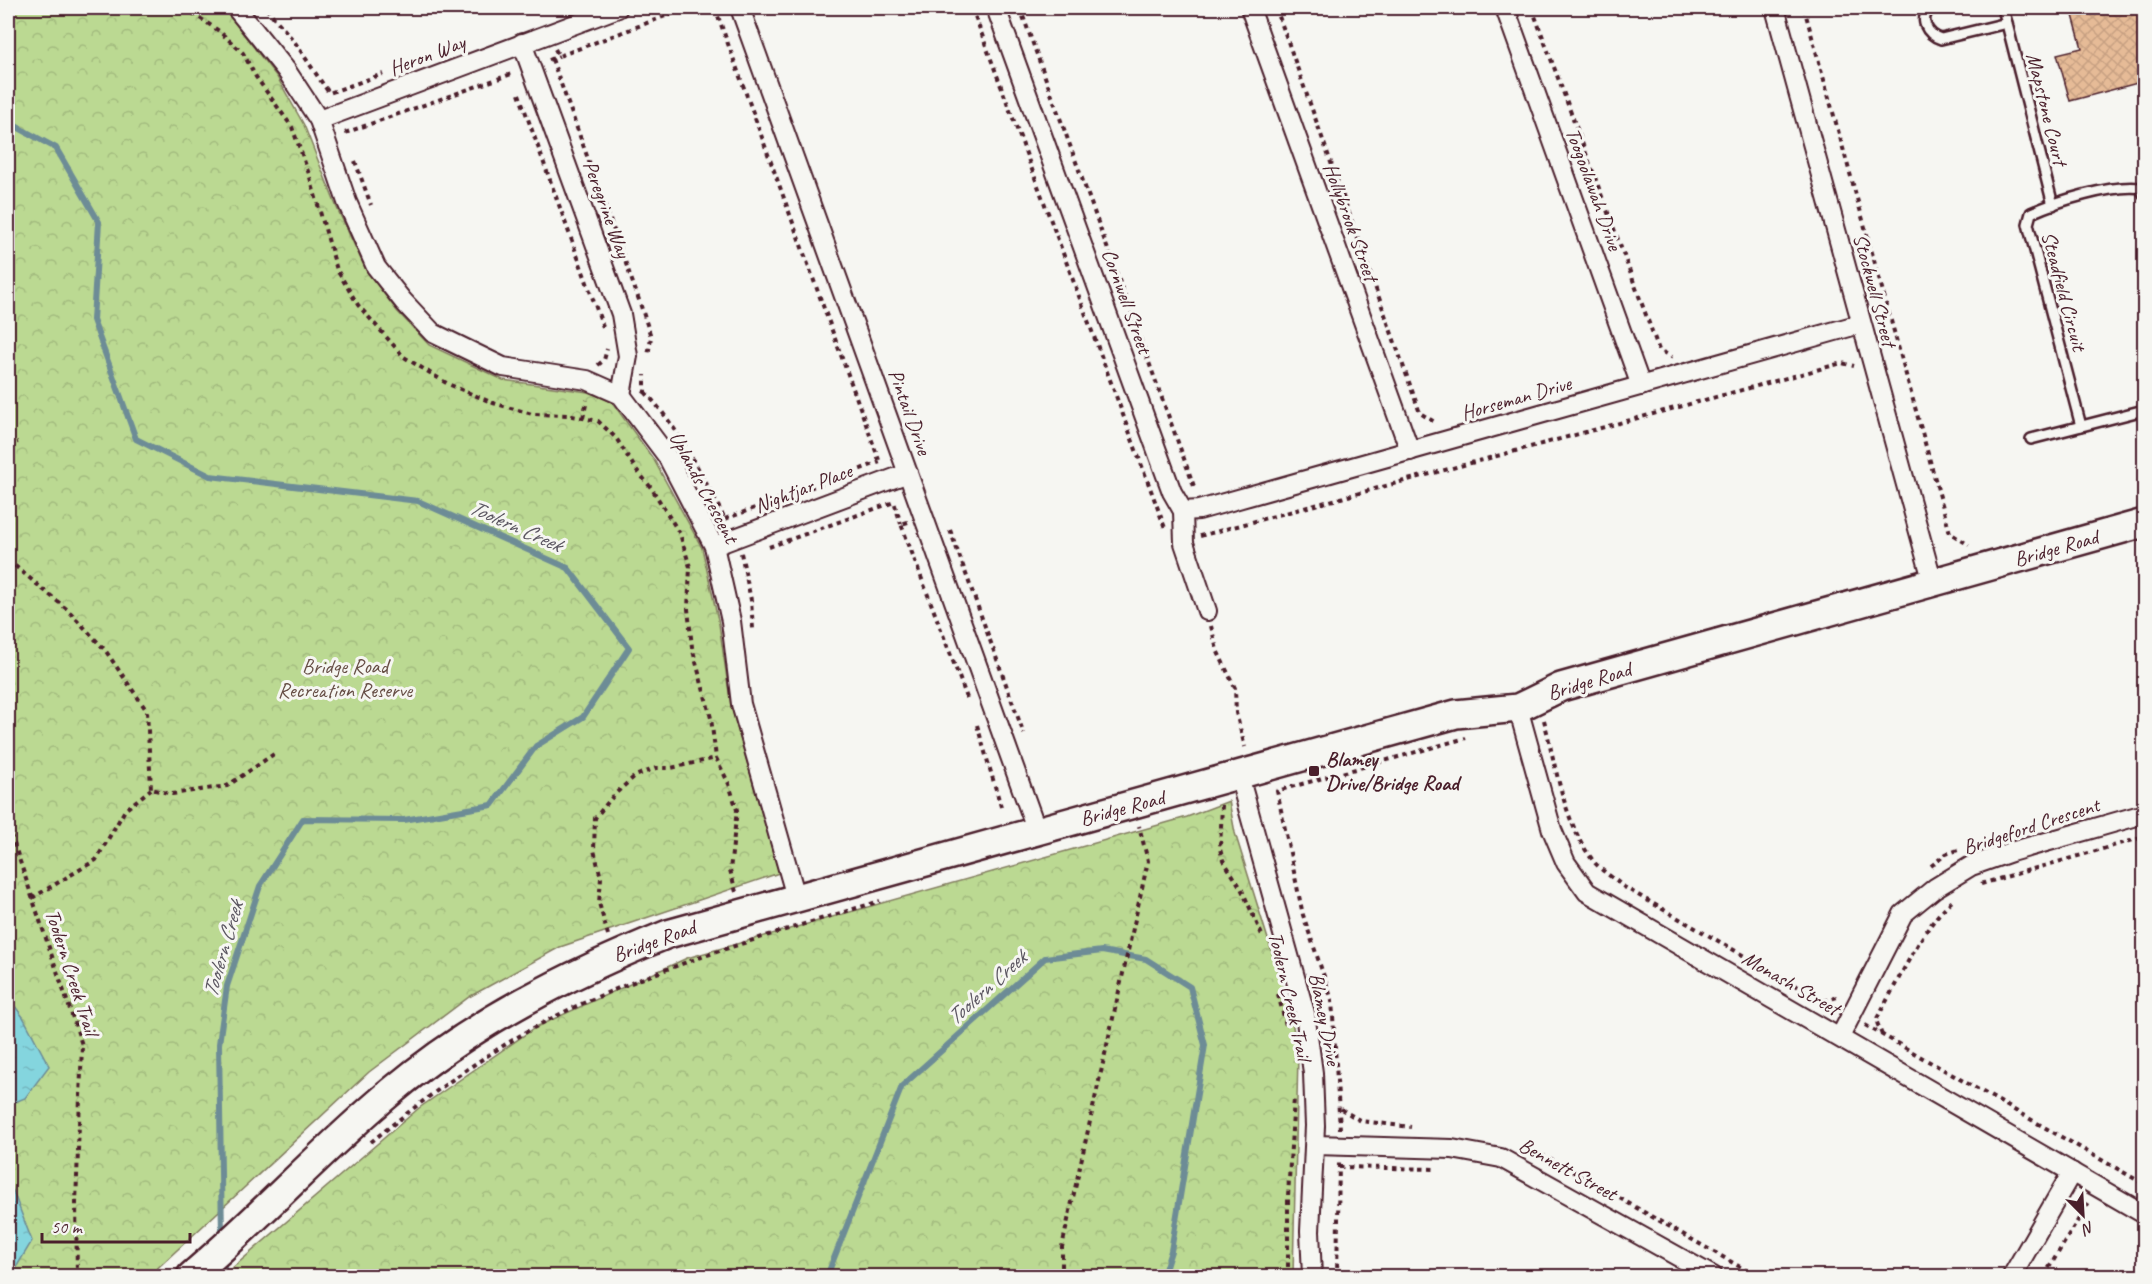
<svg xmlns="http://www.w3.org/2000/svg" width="2152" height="1284" font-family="Caveat,sans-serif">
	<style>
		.park { fill: url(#park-crowns); stroke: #827c5e; stroke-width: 1.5 }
		.water { fill: url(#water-ripples); stroke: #6d8c96; stroke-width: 1.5 }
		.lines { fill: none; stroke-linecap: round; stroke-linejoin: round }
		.stream { stroke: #6d8c96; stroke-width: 6 }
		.building { fill: url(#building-cross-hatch); stroke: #4a1f2b; stroke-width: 1.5 }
		.lane-casing { stroke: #4a1f2b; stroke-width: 14 }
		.street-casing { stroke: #4a1f2b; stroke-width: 22 }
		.secondary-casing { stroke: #4a1f2b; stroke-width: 32 }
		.path { stroke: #4a1f2b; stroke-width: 4; stroke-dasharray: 4.5 4.5; stroke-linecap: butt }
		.lane { stroke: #f6f6f2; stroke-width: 9 }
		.street { stroke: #f6f6f2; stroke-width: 18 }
		.secondary { stroke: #f6f6f2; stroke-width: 27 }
		.poi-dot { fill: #4a1f2b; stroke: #f6f6f2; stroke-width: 2 }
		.labels { text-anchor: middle; stroke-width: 6; stroke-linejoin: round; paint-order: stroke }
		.street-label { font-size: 21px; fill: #4a1f2b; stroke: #f6f6f2 }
		.park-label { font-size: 21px; fill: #664e45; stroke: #f6f6f2 }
		.poi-label { font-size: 21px; font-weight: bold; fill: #4a1f2b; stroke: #f6f6f2; text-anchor: start }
		.water-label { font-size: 22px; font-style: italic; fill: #5b5661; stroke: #f6f6f2 }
	</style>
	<defs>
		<pattern id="park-crowns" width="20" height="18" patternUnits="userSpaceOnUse" patternTransform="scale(1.5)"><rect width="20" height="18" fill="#bbd992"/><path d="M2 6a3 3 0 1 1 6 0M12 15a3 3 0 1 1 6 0" fill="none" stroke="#a2ba7e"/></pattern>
		<pattern id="water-ripples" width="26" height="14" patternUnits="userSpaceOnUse" patternTransform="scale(1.5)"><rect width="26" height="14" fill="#84d5de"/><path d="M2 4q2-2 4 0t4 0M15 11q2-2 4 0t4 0" fill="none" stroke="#74b6bf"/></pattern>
		<pattern id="building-cross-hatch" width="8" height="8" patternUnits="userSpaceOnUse" patternTransform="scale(1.5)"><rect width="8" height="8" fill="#e6bb97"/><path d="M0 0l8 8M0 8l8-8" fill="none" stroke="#c7a082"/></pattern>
	</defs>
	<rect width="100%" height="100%" fill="#f6f6f2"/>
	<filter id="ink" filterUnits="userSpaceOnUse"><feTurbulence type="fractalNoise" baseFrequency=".0167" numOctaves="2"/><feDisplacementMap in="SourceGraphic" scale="12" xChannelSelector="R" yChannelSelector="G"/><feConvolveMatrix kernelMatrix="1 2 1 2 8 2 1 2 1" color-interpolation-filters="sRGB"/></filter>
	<g filter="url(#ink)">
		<!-- park -->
		<g class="park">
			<polygon points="8,8 223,8 277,77 304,125 337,208 366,270 397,311 429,345 503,380 588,392 612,402 654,460 702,548 719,624 731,706 779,873 560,947 469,997 369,1072 149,1276 8,1276"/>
			<polygon points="1229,801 1235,833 1290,1010 1298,1055 1293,1276 223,1276 419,1108 536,1027 687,958 1187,817"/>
		</g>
		<!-- water -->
		<g class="water">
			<polygon points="8,997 23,1017 49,1066 25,1098 8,1105"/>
			<polygon points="8,1178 32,1241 11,1276 8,1276"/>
		</g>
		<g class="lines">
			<!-- stream -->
			<g class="stream">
				<polyline points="8,122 56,148 99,222 93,320 136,439 210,476 418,501 568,568 629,648 583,717 536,746 492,805 404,820 303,819 260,886 227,986 219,1044 222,1237"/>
				<polyline points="224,1259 224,1276"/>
				<polyline points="827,1276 902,1086 1045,958 1102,951 1146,959 1190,987 1205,1045 1171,1251 1163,1276"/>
			</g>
		</g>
		<!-- building -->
		<polygon class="building" points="2071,8 2145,8 2145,81 2070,101 2057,54 2082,48"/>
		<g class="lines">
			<!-- lane casing -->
			<g class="lane-casing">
				<g id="lane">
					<path d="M1932 8C1917 17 1927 35 1941 39L2007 23"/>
					<polyline points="2003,8 2053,205"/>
					<path d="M2081 426 2028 224 2031 213C2058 201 2112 184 2141 188L2144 194"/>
					<polyline points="2031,439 2144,410"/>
				</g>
			</g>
			<!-- street casing -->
			<g class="street-casing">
				<g id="street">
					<polyline points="236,8 286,70 319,120 347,202 376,267 403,301 433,333 503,367 587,380 621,395 667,456 714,546 731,621 741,704 796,897"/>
					<polyline points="740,8 1037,831"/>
					<polyline points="996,8 1172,492 1183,511 1184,543 1207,611"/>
					<polyline points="1250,8 1410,451"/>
					<polyline points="1505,8 1641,386"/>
					<polyline points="1775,8 1933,583"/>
					<polyline points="522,43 621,314 628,356 621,395"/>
					<polyline points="319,120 618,8"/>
					<polyline points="1183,511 1199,510 1860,324"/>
					<polyline points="714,546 908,473"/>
					<polyline points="1518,708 1552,830 1566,863 1587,892 2144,1214"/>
					<polyline points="1239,776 1305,1013 1313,1073 1315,1126 1310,1231 1312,1276"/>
					<polyline points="1840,1037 1903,914 1935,888 1971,866 2011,852 2144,814"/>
					<polyline points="1315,1145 1452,1149 1501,1158 1713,1276"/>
					<polyline points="2012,1276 2072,1172"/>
				</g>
			</g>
			<!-- secondary casing -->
			<g class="secondary-casing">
				<path id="secondary" d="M191 1276C260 1218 322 1149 392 1091 474 1022 569 974 668 934L1456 714 1518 708 1561 687 2144 523"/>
			</g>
			<!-- path -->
			<g class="path">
				<polyline points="185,8 219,31 243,53 256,77 292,127 309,174 337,270 358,305 404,357 448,384 493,403 532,414 567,415 598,421 616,438 635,468 652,489 680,534 690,567 688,609 692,647 711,718 716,758 729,784 737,810 730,870 736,892"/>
				<polyline points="266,8 294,41 329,93 383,74"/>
				<polyline points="715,8 879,460"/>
				<polyline points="972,8 1165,528"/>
				<polyline points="1020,8 1195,489"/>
				<polyline points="1276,8 1420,413 1436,423"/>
				<polyline points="1532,8 1659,350 1672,357"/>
				<polyline points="1804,8 1950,533 1969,545"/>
				<polyline points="555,49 559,56 687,8"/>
				<polyline points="552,59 639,300 651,337 648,356"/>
				<polyline points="549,60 559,56"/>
				<polyline points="519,94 603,327"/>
				<polyline points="345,133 514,73"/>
				<polyline points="355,161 371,205"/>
				<polyline points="598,365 604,360 607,349"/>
				<polyline points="643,391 645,392 645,375"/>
				<path d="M645 392C679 428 700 472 723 515L717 517"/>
				<polyline points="583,418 587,400"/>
				<polyline points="8,444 18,442"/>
				<polyline points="725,519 880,462"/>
				<polyline points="908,522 901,524 967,698"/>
				<polyline points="950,530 1024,734"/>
				<polyline points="1200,536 1842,363 1854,366"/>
				<polyline points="769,547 894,502 901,524"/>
				<polyline points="741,553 751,600 753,629"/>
				<polyline points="8,560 69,611 105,650 147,711 151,789 172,794 227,786 274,754"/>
				<polyline points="1211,626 1217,650 1235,688 1236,713 1245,747"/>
				<path d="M1544 720C1556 767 1564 825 1595 863 1603 872 1615 879 1624 887L1835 1008"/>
				<polyline points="977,725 1002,810"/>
				<polyline points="1222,805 1220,849 1223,860 1241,888 1262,935"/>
				<polyline points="8,826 82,1045 76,1203 77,1276"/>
				<polyline points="1931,866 1946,854 1961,849"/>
				<polyline points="1981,884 2144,837"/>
				<polyline points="32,898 96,860 125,810 151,789"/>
				<polyline points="608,935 599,903 601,878 594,850 595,818 614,795 635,776 656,768 671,768 716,758"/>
				<polyline points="1278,994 1286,1025"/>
				<polyline points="1824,1001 1840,996"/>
				<polyline points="1865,1025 2144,1184"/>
				<path d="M1882 1035 1876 1020C1895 988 1926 919 1954 900"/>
				<polyline points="1341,1109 1361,1121 1411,1127"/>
				<polyline points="1340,1129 1332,1000 1303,915 1277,791 1466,738"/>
				<path d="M371 1142C435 1090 504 1039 579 1005 676 961 779 932 880 901"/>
				<polyline points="1524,1148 1551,1159 1756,1276"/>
				<polyline points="1339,1167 1437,1169"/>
				<polyline points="1062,1276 1062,1247 1148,861 1139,826"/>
				<polyline points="1288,1276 1288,1196 1294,1097"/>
				<polyline points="1337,1276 1339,1163"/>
				<polyline points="2044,1276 2089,1202"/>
			</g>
			<!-- lane -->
			<use href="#lane" class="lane"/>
			<!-- street -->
			<use href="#street" class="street"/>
			<!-- secondary -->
			<use href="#secondary" class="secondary"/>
		</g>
	</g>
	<!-- markers -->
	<rect class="poi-dot" x="1308" y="765" width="12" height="12" rx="3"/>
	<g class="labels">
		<!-- street labels -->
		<g class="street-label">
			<text transform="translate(427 55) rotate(-21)" y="7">Heron Way</text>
			<text transform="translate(2047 109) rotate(76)" y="7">Mapstone Court</text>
			<text transform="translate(1594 189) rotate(70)" y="7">Toogoolawah Drive</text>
			<text transform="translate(607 209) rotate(70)" y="7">Peregrine Way</text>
			<text transform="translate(1351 222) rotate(70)" y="7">Hollybrook Street</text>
			<text transform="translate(1875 290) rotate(75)" y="7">Stockwell Street</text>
			<text transform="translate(2064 291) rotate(75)" y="7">Steadfield Circuit</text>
			<text transform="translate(1127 301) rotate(70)" y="7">Cornwell Street</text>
			<text transform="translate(1516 398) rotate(-16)" y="7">Horseman Drive</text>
			<text transform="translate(910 412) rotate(70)" y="7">Pintail Drive</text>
			<text transform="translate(704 487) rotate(62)" y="7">Uplands Crescent</text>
			<text transform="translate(803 488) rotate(-21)" y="7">Nightjar Place</text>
			<text transform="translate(2056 548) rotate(-16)" y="7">Bridge Road</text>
			<text transform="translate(1589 681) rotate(-17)" y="7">Bridge Road</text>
			<text transform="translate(1122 808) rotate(-15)" y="7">Bridge Road</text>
			<text transform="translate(2031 826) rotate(-18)" y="7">Bridgeford Crescent</text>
			<text transform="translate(654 941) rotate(-20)" y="7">Bridge Road</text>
			<text transform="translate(72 972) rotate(72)" y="7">Toolern Creek Trail</text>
			<text transform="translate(1791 983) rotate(30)" y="7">Monash Street</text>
			<text transform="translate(1290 996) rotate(77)" y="7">Toolern Creek Trail</text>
			<text transform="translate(1325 1019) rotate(79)" y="7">Blamey Drive</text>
			<text transform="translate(1568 1169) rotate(29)" y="7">Bennett Street</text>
		</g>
		<!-- park labels -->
		<g class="park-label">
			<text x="345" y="673">Bridge Road<tspan x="345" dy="24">Recreation Reserve</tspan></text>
		</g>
		<!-- poi labels -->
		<g class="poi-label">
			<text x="1326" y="766">Blamey<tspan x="1326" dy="24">Drive/Bridge Road</tspan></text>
		</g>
		<!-- water labels -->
		<g class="water-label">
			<text transform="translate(516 525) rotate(24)" y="8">Toolern Creek</text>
			<text transform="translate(222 949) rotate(-74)" y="8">Toolern Creek</text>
			<text transform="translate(986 987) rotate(-42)" y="8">Toolern Creek</text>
		</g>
	</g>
	<!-- margin -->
	<rect width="2152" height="1284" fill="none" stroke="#f6f6f2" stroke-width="30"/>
	<rect x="15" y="15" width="2122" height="1254" fill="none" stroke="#4a1f2b" stroke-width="2" filter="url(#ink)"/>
	<!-- north arrow -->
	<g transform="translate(2083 1215) rotate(156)" stroke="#f6f6f2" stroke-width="4.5" paint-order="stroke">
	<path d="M0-4.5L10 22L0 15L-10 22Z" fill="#4a1f2b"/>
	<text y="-9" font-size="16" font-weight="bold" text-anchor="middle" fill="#4a1f2b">N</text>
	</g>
	<!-- scale -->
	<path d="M42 1233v9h148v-9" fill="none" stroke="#4a1f2b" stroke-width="3"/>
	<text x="51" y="1233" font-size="18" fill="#4a1f2b" stroke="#f6f6f2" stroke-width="4.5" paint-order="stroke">50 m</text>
</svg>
